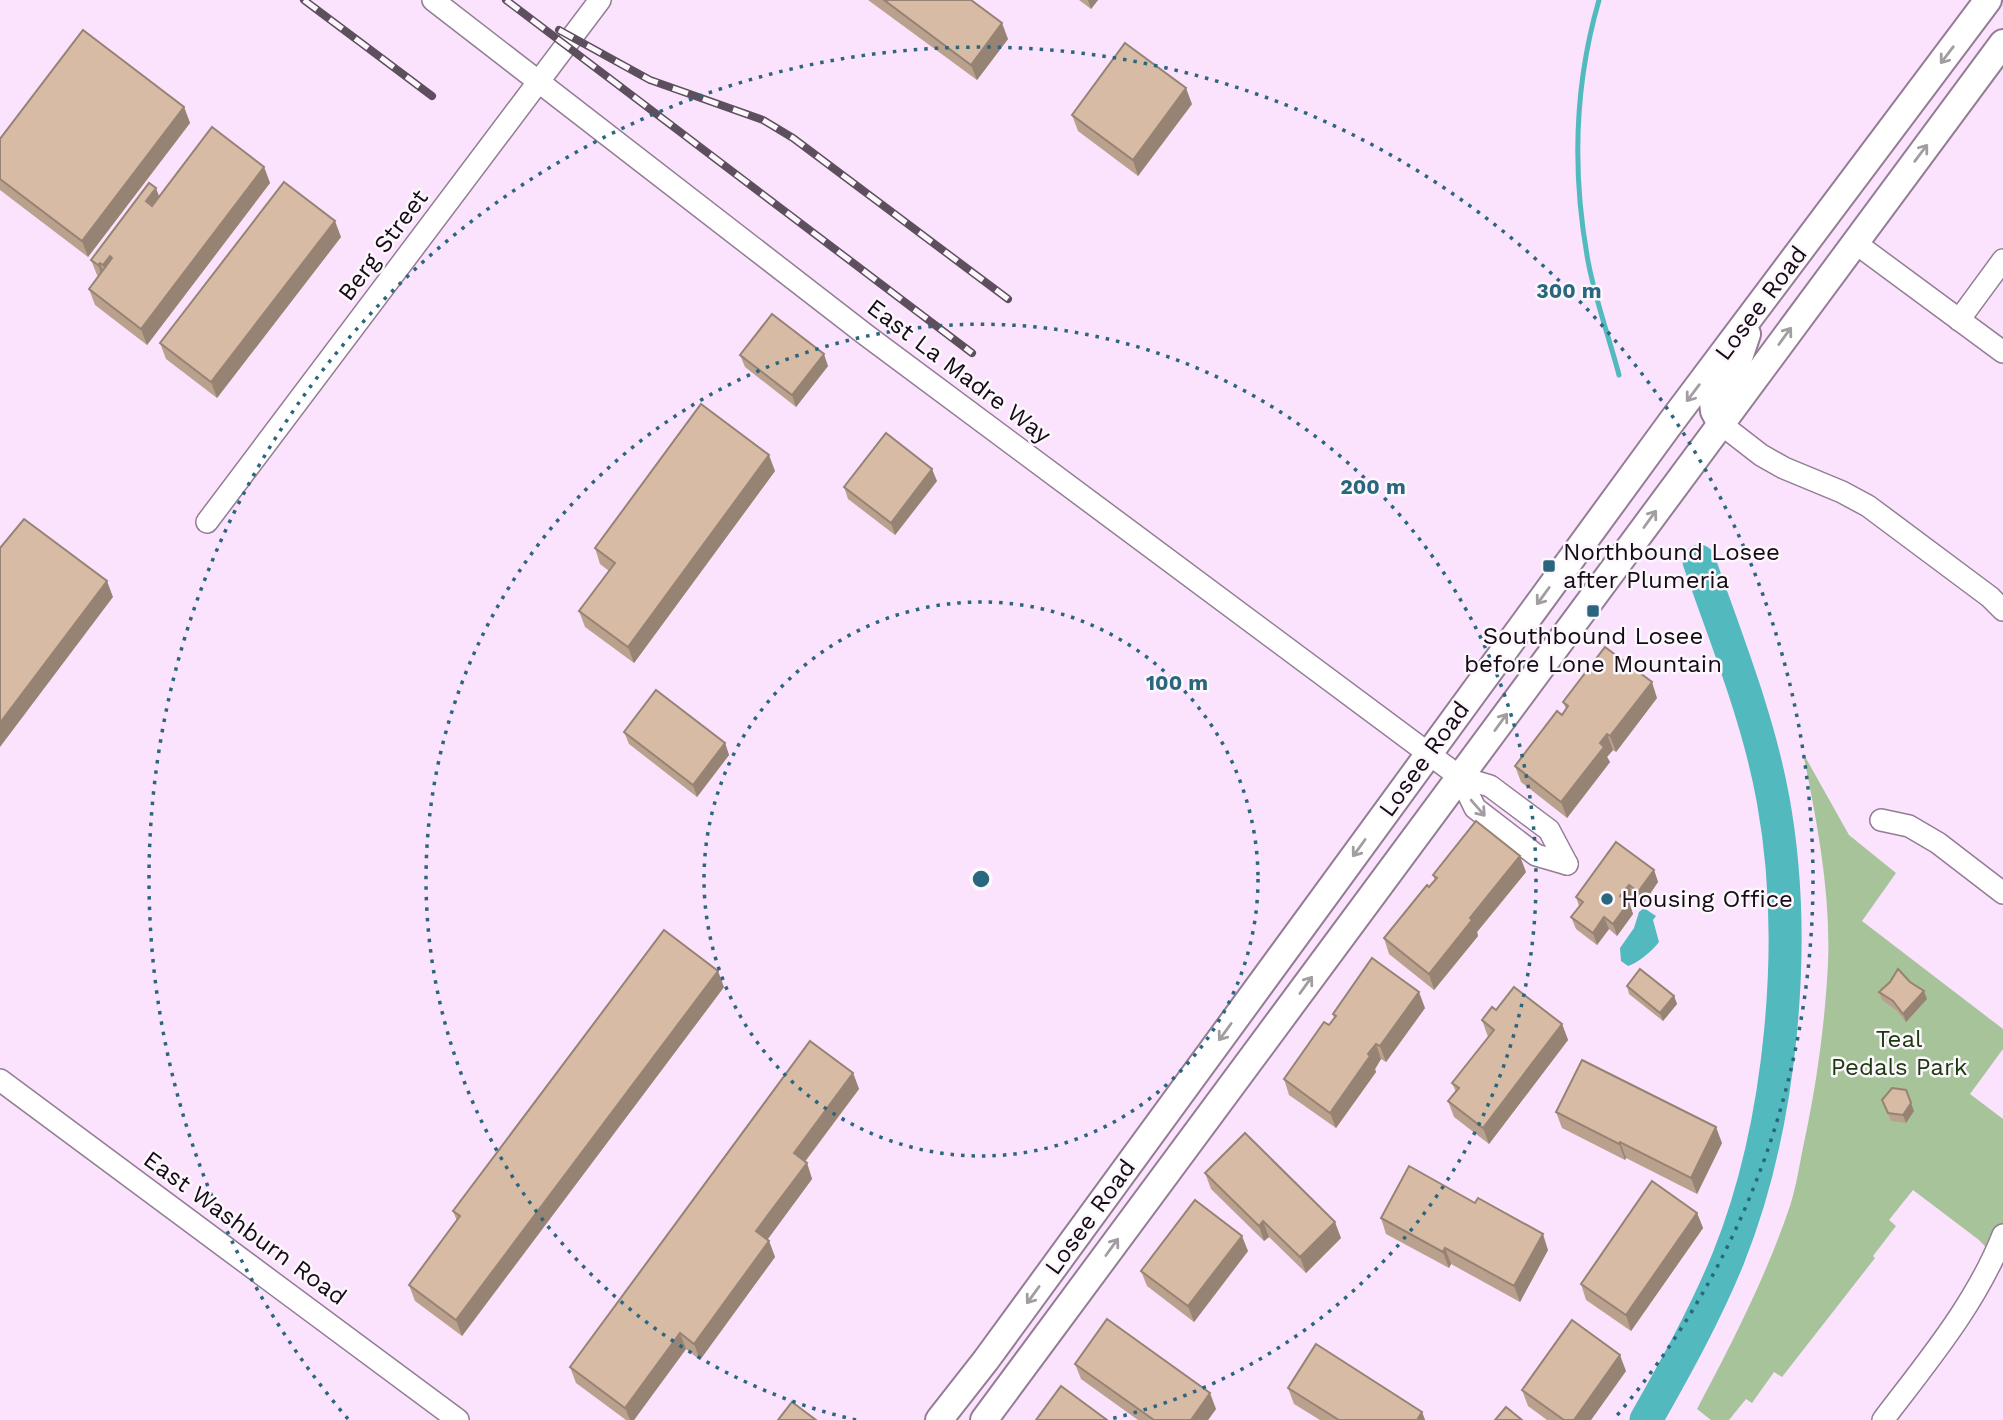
<svg xmlns="http://www.w3.org/2000/svg" width="2003" height="1420" font-family="'Work Sans',sans-serif">
	<style>
		.green { fill: #a6c39a }
		.water { fill: #52babe }
		.lines { fill: none; stroke-linecap: round; stroke-linejoin: round }
		.stream { stroke: #52babe; stroke-width: 5 }
		.river { stroke: #52babe; stroke-width: 33 }
		.minor-casing { stroke: #937d95; stroke-width: 24 }
		.major-casing { stroke: #937d95; stroke-width: 30 }
		.minor { stroke: #fff; stroke-width: 21 }
		.major { stroke: #fff; stroke-width: 26 }
		.rail-casing { stroke: #5d4f5d; stroke-width: 8 }
		.rail { stroke: #fcf7fc; stroke-width: 5; stroke-dasharray: 16; stroke-linecap: butt }
		.wall { fill: #baa18e }
		.shaded-wall { fill: #978374 }
		.building { fill: #d8bba5; stroke: #978374; stroke-width: 2 }
		.oneway { stroke: #a19da1 }
		.ring { fill: none; stroke: #2a667e; stroke-width: 3.5; stroke-dasharray: 3.5 7 }
		.poi-dot { fill: #2a667e; stroke: #fcf7fc; stroke-width: 2.5 }
		.labels { text-anchor: middle; stroke-width: 5; stroke-linejoin: round; paint-order: stroke }
		.street-label { font-size: 24px; fill: #140b14; stroke: #fcf7fc }
		.poi-label { font-size: 24px; fill: #140b14; stroke: #fcf7fc; text-anchor: start }
		.park-label { font-size: 24px; fill: #1c380d; stroke: #fcf7fc }
		.centre { fill: #2a667e; stroke: #fcf7fc; stroke-width: 3.5 }
		.ring-label { font-size: 21px; text-anchor: middle; font-weight: bold; fill: #2a667e; stroke: #fcf7fc; stroke-width: 5; stroke-linejoin: round; paint-order: stroke }
	</style>
	<rect width="100%" height="100%" fill="#fbe2fd"/>
	<!-- green -->
	<path class="green" d="M1803 753 1849 835 1896 873 1862 921 2003 1029V1049L1970 1094 2003 1119V1265L1979 1240 1913 1190 1889 1220 1896 1226 1873 1256 1875 1258 1782 1377 1774 1372 1752 1403 1746 1399 1729 1420H1711L1697 1409C1732 1343 1766 1277 1790 1206 1797 1184 1800 1161 1805 1138 1817 1082 1825 1022 1828 964 1831 894 1817 821 1803 753Z"/>
	<!-- water -->
	<path class="water" d="M1644 908 1656 916 1653 920 1659 942C1652 951 1638 963 1628 966L1621 961 1620 948 1634 928 1639 912Z"/>
	<g class="lines">
		<!-- stream -->
		<path class="stream" d="M1599 0C1574 86 1572 173 1588 261 1595 299 1609 337 1619 375"/>
		<!-- river -->
		<path class="river" d="M1646 1420C1676 1367 1705 1315 1728 1259 1782 1125 1799 941 1773 799 1758 717 1726 639 1699 561"/>
		<!-- minor casing -->
		<g class="minor-casing">
			<g id="minor">
				<polyline points="433,0 866,335 1460,777 1490,786 1549,830 1567,864"/>
				<polyline points="1854,242 2003,352"/>
				<polyline points="1959,320 2003,260"/>
				<polyline points="1721,424 1761,455 1784,468 1842,492 1868,506 1990,597 2003,610"/>
				<polyline points="207,522 600,0"/>
				<polyline points="1460,777 1475,808 1536,855 1567,864"/>
				<polyline points="1881,820 1909,826 1938,843 2003,893"/>
				<polyline points="0,1080 458,1420"/>
				<path d="M1883 1420C1927 1362 1976 1304 2003 1235"/>
			</g>
		</g>
		<!-- major casing -->
		<g class="major-casing">
			<g id="major">
				<polyline points="1721,424 1714,411 1713,402 1735,370 1747,334"/>
				<polyline points="939,1420 986,1360 1672,421 1988,0"/>
				<polyline points="984,1420 2003,43"/>
			</g>
		</g>
		<!-- minor -->
		<use href="#minor" class="minor"/>
		<!-- major -->
		<use href="#major" class="major"/>
		<!-- rail casing -->
		<g class="rail-casing">
			<g id="rail">
				<polyline points="304,0 432,96"/>
				<polyline points="506,0 972,353"/>
				<polyline points="559,30 650,80 763,120 793,138 1008,299"/>
			</g>
		</g>
		<!-- rail -->
		<use href="#rail" class="rail"/>
	</g>
	<!-- wall -->
	<g class="wall">
		<polygon points="868,0 971,0 1008,39 977,80"/>
		<polygon points="1079,0 1098,0 1091,9"/>
		<polygon points="1192,104 1138,176 1078,131 1072,115"/>
		<polygon points="184,107 190,123 88,257 0,190 0,139"/>
		<polygon points="264,167 270,183 147,345 95,305 89,289 98,276 97,275 91,260 159,197"/>
		<polygon points="341,237 217,398 166,359 160,343"/>
		<polygon points="740,355 828,366 796,407 745,367"/>
		<polygon points="775,471 634,663 585,627 579,611 609,571 600,564 595,548"/>
		<polygon points="937,481 895,535 848,499 844,487"/>
		<polygon points="1657,698 1616,752 1613,750 1607,757 1610,762 1567,818 1521,782 1515,766 1566,709 1563,702"/>
		<polygon points="624,732 725,743 729,755 697,797 629,744"/>
		<polygon points="1654,870 1658,882 1643,904 1633,897 1629,902 1633,914 1617,936 1609,929 1597,945 1576,929 1571,917 1579,906 1576,897"/>
		<polygon points="1526,872 1477,932 1478,936 1434,990 1389,954 1384,938 1435,881 1433,875"/>
		<polygon points="1910,982 1927,999 1906,1022 1896,1010 1882,1000 1879,992"/>
		<polygon points="1627,986 1674,996 1677,1004 1663,1021 1629,994"/>
		<polygon points="724,987 462,1336 415,1301 409,1285 457,1221 453,1211"/>
		<polygon points="1425,1008 1386,1062 1381,1059 1375,1069 1376,1072 1336,1128 1289,1095 1284,1079 1329,1025 1334,1018 1333,1014"/>
		<polygon points="1496,1010 1562,1024 1568,1040 1489,1144 1454,1117 1448,1101 1456,1092 1452,1083 1488,1037 1482,1020"/>
		<polygon points="853,1073 859,1089 805,1162 807,1163 812,1179 767,1240 769,1241 775,1257 700,1360 686,1349 634,1420 626,1420 576,1383 570,1367"/>
		<polygon points="1882,1100 1914,1111 1906,1123 1891,1121"/>
		<polygon points="1556,1112 1722,1143 1697,1194 1626,1158 1625,1160 1562,1128"/>
		<polygon points="1205,1173 1341,1238 1306,1273 1269,1237 1264,1241 1211,1189"/>
		<polygon points="1697,1213 1703,1228 1631,1331 1586,1300 1581,1284"/>
		<polygon points="1381,1218 1548,1250 1520,1302 1451,1264 1449,1268 1386,1234"/>
		<polygon points="1248,1251 1194,1322 1147,1286 1141,1271"/>
		<polygon points="1075,1364 1216,1409 1208,1420 1138,1420 1081,1379"/>
		<polygon points="1626,1371 1591,1420 1547,1420 1528,1406 1522,1390"/>
		<polygon points="1288,1388 1422,1412 1425,1420 1320,1420 1294,1404"/>
	</g>
	<!-- shaded-wall -->
	<g class="shaded-wall">
		<polygon points="1088,0 1098,0 1091,9"/>
		<polygon points="1002,23 1008,39 977,80 971,65"/>
		<polygon points="1186,88 1192,104 1138,176 1133,160"/>
		<polygon points="184,107 190,123 88,257 82,241"/>
		<polygon points="264,167 270,183 147,345 141,329"/>
		<polygon points="156,188 162,204 152,217 146,201"/>
		<polygon points="335,221 341,237 217,398 211,382"/>
		<polygon points="110,256 115,272 109,281 103,265"/>
		<polygon points="100,263 106,279 104,281 98,265"/>
		<polygon points="824,354 828,366 796,407 792,395"/>
		<polygon points="769,455 775,471 634,663 628,647"/>
		<polygon points="932,469 937,481 895,535 891,523"/>
		<polygon points="107,581 113,597 0,747 0,723"/>
		<polygon points="1652,682 1657,698 1616,752 1610,736"/>
		<polygon points="1607,734 1613,750 1607,757 1610,762 1567,818 1561,802"/>
		<polygon points="725,743 729,755 697,797 693,785"/>
		<polygon points="1520,856 1526,872 1477,932 1478,936 1434,990 1429,974 1470,918"/>
		<polygon points="1654,870 1658,882 1643,904 1638,892"/>
		<polygon points="1629,885 1633,897 1629,902 1633,914 1617,936 1613,924 1620,896"/>
		<polygon points="1604,917 1609,929 1597,945 1593,933"/>
		<polygon points="718,971 724,987 462,1336 456,1320"/>
		<polygon points="1924,991 1927,999 1906,1022 1903,1014"/>
		<polygon points="1419,992 1425,1008 1386,1062 1380,1046"/>
		<polygon points="1674,996 1677,1004 1663,1021 1660,1013"/>
		<polygon points="1562,1024 1568,1040 1489,1144 1483,1128"/>
		<polygon points="1376,1044 1381,1059 1375,1069 1376,1072 1336,1128 1330,1113"/>
		<polygon points="853,1073 859,1089 799,1169 794,1153"/>
		<polygon points="1911,1103 1914,1111 1906,1123 1903,1115"/>
		<polygon points="1716,1127 1722,1143 1697,1194 1691,1178"/>
		<polygon points="1620,1142 1626,1158 1625,1160 1619,1144"/>
		<polygon points="807,1163 812,1179 762,1247 756,1231"/>
		<polygon points="1697,1213 1703,1228 1631,1331 1626,1315"/>
		<polygon points="1263,1221 1269,1237 1264,1241 1259,1226"/>
		<polygon points="1335,1222 1341,1238 1306,1273 1300,1257"/>
		<polygon points="1543,1234 1548,1250 1520,1302 1514,1286"/>
		<polygon points="1242,1236 1248,1251 1194,1322 1188,1306"/>
		<polygon points="769,1241 775,1257 700,1360 694,1344"/>
		<polygon points="1445,1248 1451,1264 1449,1268 1443,1252"/>
		<polygon points="680,1333 686,1349 634,1420 630,1420 625,1408"/>
		<polygon points="1620,1355 1626,1371 1591,1420 1574,1420"/>
		<polygon points="1210,1393 1216,1409 1208,1420 1191,1420"/>
		<polygon points="1422,1412 1425,1420 1417,1420"/>
	</g>
	<!-- building -->
	<g class="building">
		<polygon points="884,0 971,0 1002,23 971,65"/>
		<polygon points="83,30 184,107 82,241 0,179 0,139"/>
		<polygon points="1125,43 1186,88 1133,160 1072,115"/>
		<polygon points="212,127 264,167 141,329 89,289 112,258 110,256 103,265 100,263 98,265 91,260 149,183 156,188 146,201 152,206"/>
		<polygon points="284,182 335,221 211,382 160,343"/>
		<polygon points="772,314 824,354 792,395 740,355"/>
		<polygon points="701,404 769,455 628,647 579,611 615,563 595,548"/>
		<polygon points="886,433 932,469 891,523 844,487"/>
		<polygon points="24,519 107,581 0,723 0,548"/>
		<polygon points="1605,647 1652,682 1610,736 1607,734 1600,743 1604,747 1561,802 1515,766 1557,711 1562,715 1568,706 1563,702"/>
		<polygon points="656,690 725,743 693,785 624,732"/>
		<polygon points="1476,821 1520,856 1470,918 1472,920 1429,974 1384,938 1427,885 1429,887 1437,878 1433,875"/>
		<polygon points="1616,842 1654,870 1638,892 1629,885 1620,896 1629,902 1613,924 1604,917 1593,933 1571,917 1583,902 1576,897"/>
		<polygon points="664,930 718,971 456,1320 409,1285 460,1216 453,1211"/>
		<polygon points="1372,958 1419,992 1380,1046 1376,1044 1368,1054 1370,1056 1330,1113 1284,1079 1324,1022 1329,1025 1336,1016 1333,1014"/>
		<polygon points="1640,969 1674,996 1660,1013 1627,986"/>
		<polygon points="1898,969 1910,982 1924,991 1903,1014 1893,1001 1879,992 1890,982"/>
		<polygon points="1514,987 1562,1024 1483,1128 1448,1101 1459,1088 1452,1083 1494,1030 1482,1020 1492,1007 1496,1010"/>
		<polygon points="810,1041 853,1073 794,1153 807,1163 756,1231 769,1241 694,1344 680,1333 625,1408 570,1367"/>
		<polygon points="1582,1060 1716,1127 1691,1178 1620,1142 1619,1144 1556,1112"/>
		<polygon points="1892,1088 1906,1090 1911,1103 1903,1115 1888,1113 1882,1100"/>
		<polygon points="1245,1133 1335,1222 1300,1257 1263,1221 1259,1226 1205,1173"/>
		<polygon points="1409,1166 1475,1203 1478,1198 1543,1234 1514,1286 1445,1248 1443,1252 1381,1218"/>
		<polygon points="1652,1181 1697,1213 1626,1315 1581,1284"/>
		<polygon points="1195,1200 1242,1236 1188,1306 1141,1271"/>
		<polygon points="1107,1319 1210,1393 1191,1420 1154,1420 1075,1364"/>
		<polygon points="1572,1320 1620,1355 1574,1420 1564,1420 1522,1390"/>
		<polygon points="1316,1344 1422,1412 1417,1420 1339,1420 1288,1388"/>
		<polygon points="1061,1386 1107,1420 1036,1420"/>
		<polygon points="792,1402 816,1420 778,1420"/>
		<polygon points="1506,1407 1522,1420 1495,1420"/>
	</g>
	<!-- one-way arrows -->
	<defs><path id="oneway-shaft" d="M-6 0H5M1.5-3L5.5 0L1.5 3" fill="none" stroke-width="1.6" stroke-linecap="round" stroke-linejoin="round" transform="scale(1.75)"/></defs>
	<g class="oneway">
		<use href="#oneway-shaft" transform="translate(1947 55) rotate(127)"/>
		<use href="#oneway-shaft" transform="translate(1921 153) rotate(-53)"/>
		<use href="#oneway-shaft" transform="translate(1785 336) rotate(-54)"/>
		<use href="#oneway-shaft" transform="translate(1693 393) rotate(127)"/>
		<use href="#oneway-shaft" transform="translate(1650 519) rotate(-54)"/>
		<use href="#oneway-shaft" transform="translate(1543 596) rotate(126)"/>
		<use href="#oneway-shaft" transform="translate(1501 722) rotate(-54)"/>
		<use href="#oneway-shaft" transform="translate(1478 808) rotate(49)"/>
		<use href="#oneway-shaft" transform="translate(1359 848) rotate(126)"/>
		<use href="#oneway-shaft" transform="translate(1306 985) rotate(-54)"/>
		<use href="#oneway-shaft" transform="translate(1225 1032) rotate(126)"/>
		<use href="#oneway-shaft" transform="translate(1112 1247) rotate(-54)"/>
		<use href="#oneway-shaft" transform="translate(1033 1295) rotate(126)"/>
	</g>
	<!-- distance rings -->
	<g class="ring">
		<circle cx="981" cy="879" r="277"/>
		<path d="M856 1420A555 555 0 1 1 1106 1420"/>
		<path d="M348 1419A832 832 0 1 1 1614 1419"/>
	</g>
	<!-- markers -->
	<g class="poi-dot">
		<rect x="1542" y="559" width="14" height="14" rx="3.5"/>
		<rect x="1586" y="604" width="14" height="14" rx="3.5"/>
		<circle cx="1607" cy="899" r="7"/>
	</g>
	<g class="labels">
		<!-- street labels -->
		<g class="street-label">
			<text transform="translate(383 245) rotate(-53)" y="8">Berg Street</text>
			<text transform="translate(1761 303) rotate(-53)" y="8">Losee Road</text>
			<text transform="translate(959 371) rotate(37)" y="8">East La Madre Way</text>
			<text transform="translate(1424 759) rotate(-54)" y="8">Losee Road</text>
			<text transform="translate(1090 1217) rotate(-54)" y="8">Losee Road</text>
			<text transform="translate(245 1228) rotate(36)" y="8">East Washburn Road</text>
		</g>
		<!-- poi labels -->
		<g class="poi-label">
			<text x="1563" y="560">Northbound Losee<tspan x="1563" dy="28">after Plumeria</tspan></text>
			<text x="1593" y="644" text-anchor="middle">Southbound Losee<tspan x="1593" dy="28">before Lone Mountain</tspan></text>
			<text x="1621" y="907">Housing Office</text>
		</g>
		<!-- park labels -->
		<g class="park-label">
			<text x="1899" y="1047">Teal<tspan x="1899" dy="28">Pedals Park</tspan></text>
		</g>
	</g>
	<circle cx="981" cy="879" r="10" class="centre"/>
	<g class="ring-label">
		<text x="1569" y="298">300 m</text>
		<text x="1373" y="494">200 m</text>
		<text x="1177" y="690">100 m</text>
	</g>
</svg>
